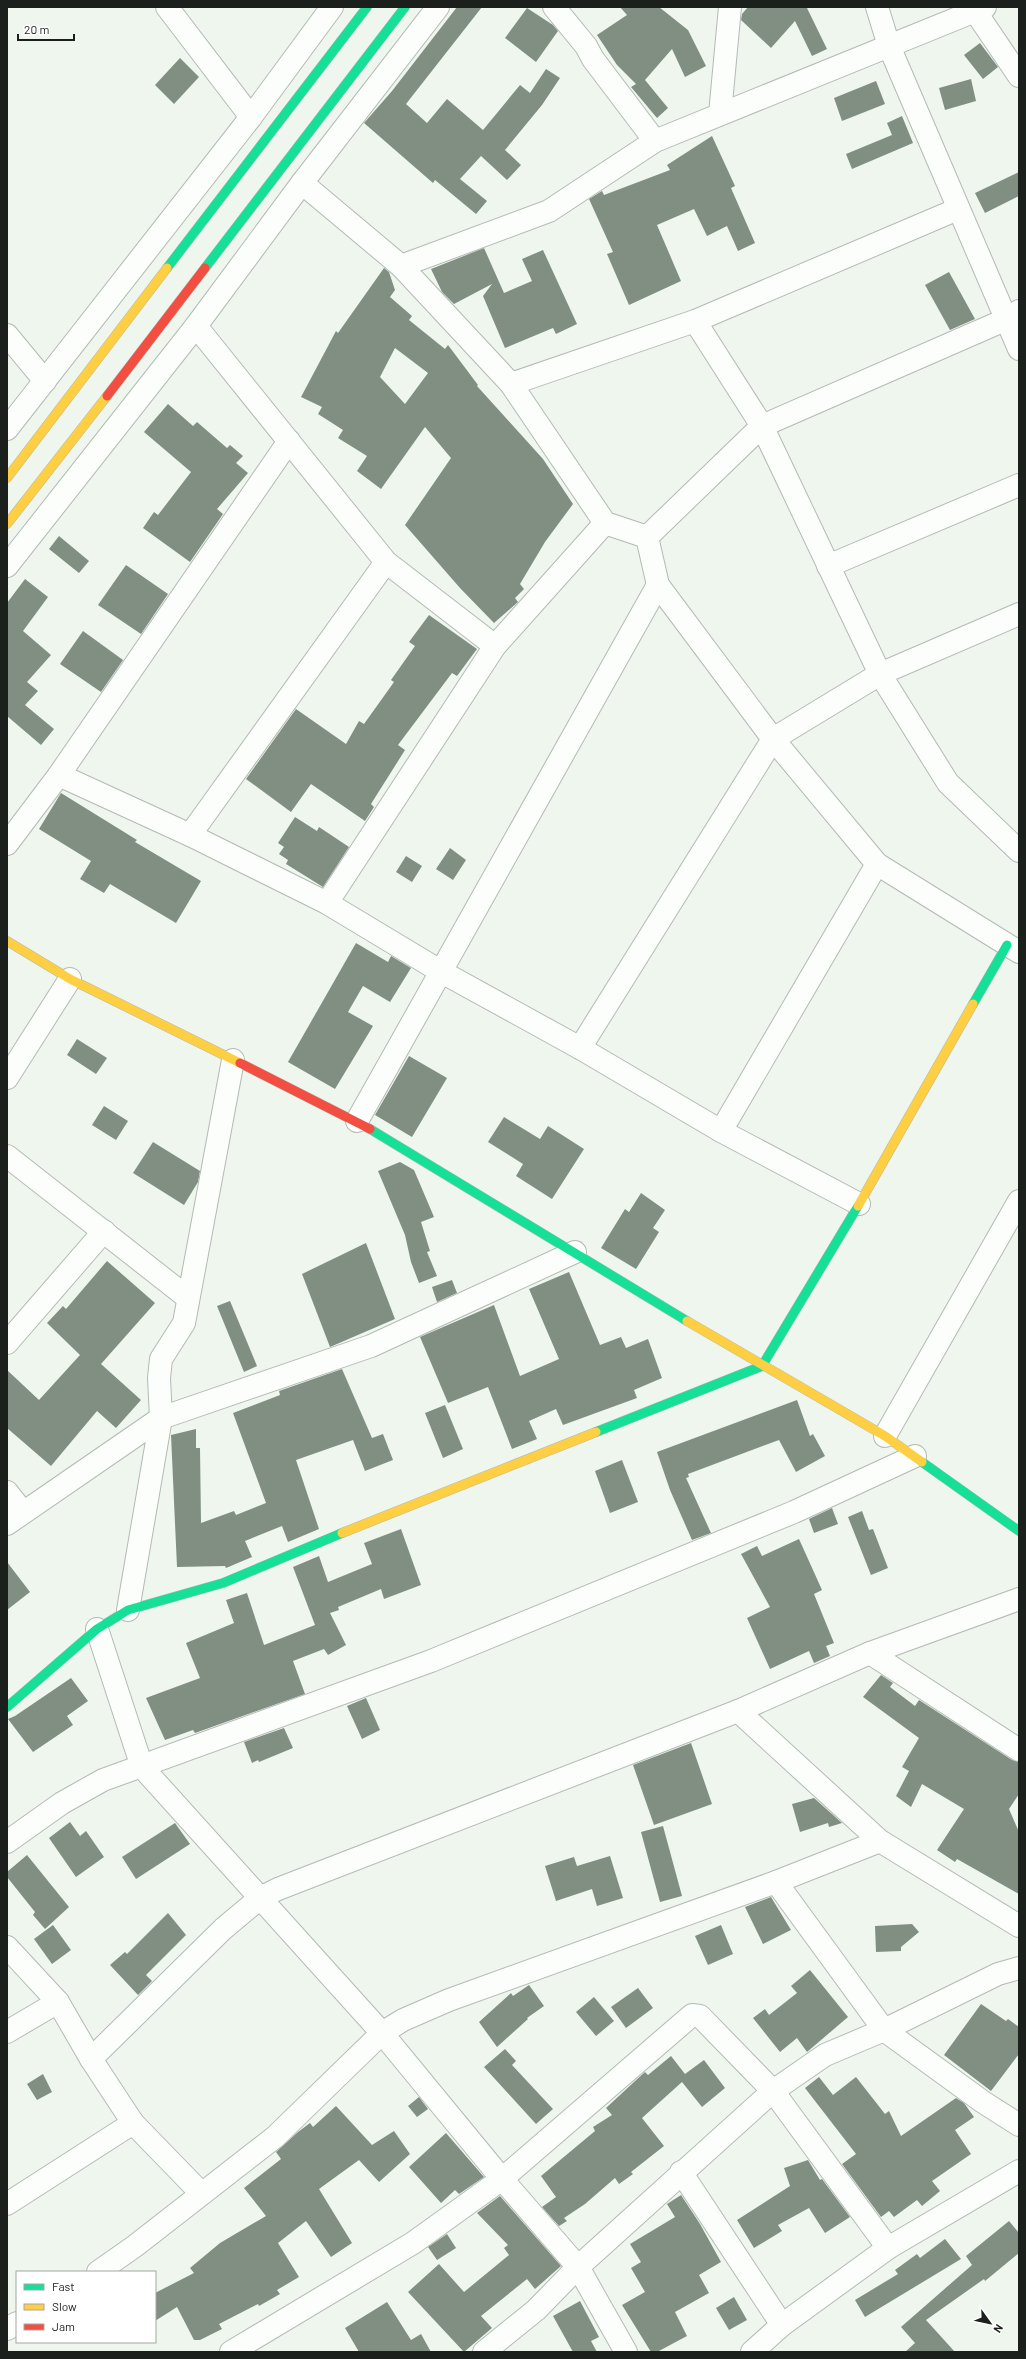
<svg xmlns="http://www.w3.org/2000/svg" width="1026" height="2359" font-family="Barlow,sans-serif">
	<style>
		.building { fill: #818f83; fill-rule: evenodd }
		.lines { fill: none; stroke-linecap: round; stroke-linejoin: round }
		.street-casing { stroke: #b3bab4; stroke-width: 24 }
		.fast-casing { stroke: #b3bab4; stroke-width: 10 }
		.slow-casing { stroke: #b3bab4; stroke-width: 10 }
		.jam-casing { stroke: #b3bab4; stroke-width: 10 }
		.street { stroke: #fcfefc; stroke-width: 22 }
		.fast { stroke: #16e098; stroke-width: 9 }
		.slow { stroke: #ffcf43; stroke-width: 9 }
		.jam { stroke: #f24e42; stroke-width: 9 }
	</style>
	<rect width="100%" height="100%" fill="#eef6ee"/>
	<!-- building -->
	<g class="building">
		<polygon points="457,7 482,7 406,104 427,123 447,99 483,130 520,85 530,93 546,69 560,78 542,105 505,150 521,165 507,180 481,156 460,179 487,201 476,214 435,180 433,183 364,123 392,91"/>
		<polygon points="620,7 659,7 688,30 706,66 685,77 672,49 645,80 668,108 657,118 631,87 636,84 617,65 597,35 627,15"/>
		<polygon points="748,7 808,7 807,8 827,49 812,56 795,21 771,48 741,20 742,14"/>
		<polygon points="527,8 553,25 558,31 536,62 505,38"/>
		<polygon points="980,43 998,67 983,79 964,55"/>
		<polygon points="180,58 199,77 174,104 155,85"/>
		<polygon points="971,79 976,101 945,110 939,88"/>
		<polygon points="876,81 885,104 842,121 834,98"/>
		<polygon points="902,116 913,143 852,169 846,154 892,135 887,123"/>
		<polygon points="712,136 735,186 731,188 755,243 738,251 727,226 707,236 694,209 657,225 681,281 629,305 607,254 613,252 589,199 602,191 604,195 670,170 667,165"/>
		<polygon points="1019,172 1019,196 985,213 975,193"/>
		<polygon points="484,248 504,293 532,281 522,259 543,250 577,324 556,334 553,328 505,348 483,296 492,284 454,304 442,292 431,269"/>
		<path d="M384 268 389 272 395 290 390 297 412 316 409 320 445 349 448 345 478 385 477 386 543 459 573 504 545 542 520 584 524 589 515 598 518 602 494 623 460 588 405 525 451 458 425 427 381 489 357 471 367 456 338 438 343 430 318 414 322 407 301 397 336 331 338 333ZM395 348 428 373 405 404 380 377Z"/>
		<polygon points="949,272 975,319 950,330 925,285"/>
		<polygon points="168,404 193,426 197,422 227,448 230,445 243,456 236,463 248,473 217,509 223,514 190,562 143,528 154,512 158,515 191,472 144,432"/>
		<polygon points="59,536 89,561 79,573 49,549"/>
		<polygon points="126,565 168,594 141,634 98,605"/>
		<polygon points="25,579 48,597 23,631 51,655 27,682 38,691 25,705 54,729 41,745 7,716 7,603"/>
		<polygon points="429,615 477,649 457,676 452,673 398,745 405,750 371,804 374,807 365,821 311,784 291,812 246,779 296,709 346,744 359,721 364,724 394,682 391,680 415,646 409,642"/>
		<polygon points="83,631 123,660 101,692 60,664"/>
		<polygon points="61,793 137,840 135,842 201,881 176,923 110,884 104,893 80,879 91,861 39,829"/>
		<polygon points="295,817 317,831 319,827 349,847 323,887 286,864 288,860 279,854 284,847 278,843"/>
		<polygon points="450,848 466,860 453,880 436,869"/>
		<polygon points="406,856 422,866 412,882 396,872"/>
		<polygon points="356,943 388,962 391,956 411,968 390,1002 363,986 348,1012 373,1026 335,1089 288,1062"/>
		<polygon points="77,1039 107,1058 96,1074 67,1055"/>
		<polygon points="409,1056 447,1078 412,1137 375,1115"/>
		<polygon points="104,1106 128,1121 116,1140 92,1125"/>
		<polygon points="504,1117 540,1139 548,1126 584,1149 552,1199 516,1176 523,1164 488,1142"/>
		<polygon points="153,1142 200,1171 198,1182 184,1205 133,1173"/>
		<polygon points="400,1162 414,1170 434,1217 421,1222 430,1251 427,1252 437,1276 419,1283 411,1262 405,1235 378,1171"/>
		<polygon points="641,1193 665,1210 653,1228 659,1232 636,1269 601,1248 625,1209 629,1212"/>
		<polygon points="366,1243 395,1319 330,1347 302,1274"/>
		<polygon points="107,1261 155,1303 101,1364 141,1400 116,1428 97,1411 51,1466 7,1428 7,1370 39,1400 80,1355 47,1323 63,1306 66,1309"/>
		<polygon points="569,1272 600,1345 621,1337 626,1348 648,1339 662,1378 634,1390 637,1398 563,1425 556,1409 529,1421 537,1439 512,1449 488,1387 448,1403 420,1337 494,1305 520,1376 559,1359 529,1289"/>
		<polygon points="452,1280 457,1293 437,1302 432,1287"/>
		<polygon points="230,1301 257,1366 244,1372 217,1306"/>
		<polygon points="342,1369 372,1438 383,1434 393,1460 365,1471 353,1440 296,1460 319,1529 288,1542 282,1526 245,1541 252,1557 226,1568 225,1566 177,1567 171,1435 196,1429 196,1448 200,1448 201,1523 234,1511 236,1515 266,1503 233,1413 280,1395 279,1391"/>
		<polygon points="797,1400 810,1436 813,1434 825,1456 796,1472 779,1440 688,1474 689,1477 686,1478 711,1533 692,1540 670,1490 657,1452"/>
		<polygon points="445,1405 463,1449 443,1458 425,1413"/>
		<polygon points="622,1460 638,1502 610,1513 595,1471"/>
		<polygon points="832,1508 838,1524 814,1533 809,1519"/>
		<polygon points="862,1511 869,1530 873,1529 888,1568 871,1575 848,1517"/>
		<polygon points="401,1529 421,1585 384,1599 381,1589 338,1607 339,1610 330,1613 346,1645 328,1655 324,1649 293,1661 305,1694 195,1733 193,1730 165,1740 146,1698 200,1678 186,1643 234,1623 226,1600 247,1593 264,1645 315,1625 293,1567 319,1556 328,1582 372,1564 364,1543"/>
		<polygon points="799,1539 822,1590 814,1594 834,1643 826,1646 830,1656 814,1663 809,1651 770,1669 747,1618 770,1607 741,1554 757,1546 762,1556"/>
		<polygon points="7,1562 30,1592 7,1610"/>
		<polygon points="881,1675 893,1683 890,1687 915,1706 919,1700 1012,1760 1019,1762 1019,1794 1009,1809 1019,1832 1019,1894 957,1859 955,1862 937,1850 964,1809 922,1784 911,1807 896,1796 909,1771 902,1767 919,1738 863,1697"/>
		<polygon points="71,1678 88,1701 67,1716 73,1725 33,1752 8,1719 15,1716"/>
		<polygon points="366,1698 380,1730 362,1739 347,1706"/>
		<polygon points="284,1728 293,1748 259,1762 258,1760 252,1763 244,1742"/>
		<polygon points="691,1743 712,1804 654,1825 633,1765"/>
		<polygon points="814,1798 842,1823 829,1827 828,1823 800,1832 792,1804"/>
		<polygon points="70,1822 80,1836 86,1831 104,1857 76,1877 49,1838"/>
		<polygon points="175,1823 190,1844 136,1879 122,1857"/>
		<polygon points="663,1826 682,1896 660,1902 641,1832"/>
		<polygon points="27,1855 69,1907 45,1929 33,1915 35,1912 7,1877 7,1872"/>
		<polygon points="610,1856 623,1898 597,1906 592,1889 556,1901 545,1866 574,1857 577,1866"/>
		<polygon points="771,1897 791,1930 763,1944 745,1907"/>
		<polygon points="168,1913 186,1935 146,1975 152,1981 138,1995 110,1965 125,1952 127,1954"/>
		<polygon points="912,1924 919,1932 901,1947 901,1951 876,1952 875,1926"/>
		<polygon points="53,1925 71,1950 52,1964 34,1939"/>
		<polygon points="721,1925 733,1954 708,1965 695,1936"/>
		<polygon points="810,1970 848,2017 807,2052 797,2038 780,2052 753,2018 765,2009 769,2015 797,1993 791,1986"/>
		<polygon points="529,1985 544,2006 527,2018 528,2019 497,2047 479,2022 511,1993 513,1996"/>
		<polygon points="638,1988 653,2008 626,2028 611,2007"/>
		<polygon points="594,1997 614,2021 596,2036 576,2012"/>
		<polygon points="981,2004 1006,2021 1008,2019 1019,2027 1019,2054 991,2091 944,2055"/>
		<polygon points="505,2049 516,2061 512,2065 553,2109 536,2124 484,2067"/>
		<polygon points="671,2056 685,2074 704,2060 725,2088 702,2107 682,2082 642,2118 664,2146 631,2172 633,2174 619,2184 615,2178 585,2204 564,2218 567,2221 559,2226 542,2207 556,2197 541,2176 595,2131 593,2127 612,2115 606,2108 634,2082 645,2072 648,2075"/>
		<polygon points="43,2074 52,2092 37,2100 27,2084"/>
		<polygon points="819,2077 833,2095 856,2077 885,2114 889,2111 901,2136 956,2098 964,2103 974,2117 955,2130 971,2154 932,2181 940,2191 922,2206 917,2200 894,2217 889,2211 881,2217 842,2164 856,2154 805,2088"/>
		<polygon points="419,2097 428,2109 417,2117 408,2106"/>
		<polygon points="336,2106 372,2145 394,2131 410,2154 379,2182 359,2160 319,2189 352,2243 331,2257 306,2221 278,2243 299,2277 277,2290 280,2294 259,2306 258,2304 219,2324 222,2329 200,2340 194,2340 177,2307 155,2321 155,2293 194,2273 190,2268 220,2243 266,2216 244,2188 281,2159 276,2152 298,2132 310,2123 313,2127"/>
		<polygon points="446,2133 484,2177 459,2194 455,2190 441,2203 409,2167"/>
		<polygon points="808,2160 820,2180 822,2179 850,2217 825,2233 809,2208 778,2225 782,2231 754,2248 737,2220 790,2186 784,2168"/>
		<polygon points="681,2195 700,2224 721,2262 699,2275 709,2293 675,2312 687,2336 657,2352 651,2352 622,2305 645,2292 631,2268 641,2262 630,2244 675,2217 667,2204"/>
		<polygon points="500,2196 561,2266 535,2289 527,2279 481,2316 492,2328 464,2352 408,2292 439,2264 464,2292 509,2255 504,2248 508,2245 477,2213"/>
		<polygon points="1009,2221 1019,2233 1019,2253 985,2281 984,2279 926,2320 955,2352 905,2352 915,2343 901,2327 972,2265 966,2256"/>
		<polygon points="447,2234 456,2248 437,2260 428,2247"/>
		<polygon points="945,2239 961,2259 865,2317 855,2300 898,2274 895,2270 917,2254 920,2258"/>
		<polygon points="734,2297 747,2320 729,2330 716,2308"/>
		<polygon points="580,2301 599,2337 591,2341 597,2352 573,2352 553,2316"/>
		<polygon points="387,2302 411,2340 421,2334 431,2352 359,2352 345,2328"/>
	</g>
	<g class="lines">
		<!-- street casing -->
		<g class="street-casing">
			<g id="street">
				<polyline points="167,7 251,117"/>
				<polyline points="554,7 586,46 593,59 655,141"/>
				<polyline points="877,7 889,46 1019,349"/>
				<polyline points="975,11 1019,76"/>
				<polyline points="720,114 730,7"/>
				<polyline points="302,183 401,266 511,384 605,523 647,537"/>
				<polyline points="401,266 549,211 655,141 985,7"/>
				<polyline points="695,321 762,426 880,674 948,783 1019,851"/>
				<polyline points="196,326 386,562 495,646"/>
				<polyline points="7,335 45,381"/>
				<polyline points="511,384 695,321 958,209"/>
				<polyline points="7,429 251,117 332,7"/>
				<polyline points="647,537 658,585 773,739 877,864 1019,952"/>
				<polyline points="647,537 762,426 1007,319 1019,311"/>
				<polyline points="7,566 196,326 302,183 438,7"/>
				<polyline points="828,566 1019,485"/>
				<polyline points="59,775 190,835 327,903 440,971 580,1048 721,1131 859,1204"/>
				<polyline points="190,835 386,562"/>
				<polyline points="7,844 59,775 289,441"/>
				<polyline points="327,903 495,646 605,523"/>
				<polyline points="580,1048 773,739 880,674 1019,614"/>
				<polyline points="7,1078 70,979"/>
				<polyline points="357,1121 658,585"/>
				<polyline points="721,1131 877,864"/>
				<polyline points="7,1156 188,1298"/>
				<polyline points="7,1343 104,1231"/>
				<polyline points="885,1436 1019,1201"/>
				<polyline points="7,1492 23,1512"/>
				<polyline points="7,1524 161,1418 371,1346 575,1252"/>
				<polyline points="128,1610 161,1418 159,1378 161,1359 184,1323 233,1060"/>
				<polyline points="97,1629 142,1767 382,2033 502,2179 578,2267 626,2352"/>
				<polyline points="870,1653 1019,1750"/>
				<polyline points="738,1711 880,1841 1019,1926"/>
				<polyline points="7,1842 62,1803 103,1780 431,1661 794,1512 915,1456"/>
				<polyline points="776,1882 884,2030 983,2102 1019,2125"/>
				<polyline points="7,1947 58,2002 91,2059 133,2123 201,2193"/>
				<polyline points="7,2032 58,2002"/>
				<polyline points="91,2059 223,1929 260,1898 278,1889 738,1711 870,1653 1019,1599"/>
				<polyline points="681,2172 782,2325"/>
				<polyline points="7,2204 133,2123"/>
				<polyline points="98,2272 135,2246 275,2137 382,2033 403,2020 449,2000 776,1882 880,1841"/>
				<polyline points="7,2329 17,2323"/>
				<polyline points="231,2352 413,2243 502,2179 692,2015 700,2016 773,2091 888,2248"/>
				<polyline points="484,2352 536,2310 578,2267 773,2091 825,2055 884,2030 998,1974 1019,1968"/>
				<polyline points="752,2352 782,2325 888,2248 1019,2171"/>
			</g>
		</g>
		<!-- fast casing -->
		<g class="fast-casing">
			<g id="fast">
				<polyline points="167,268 367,7"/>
				<polyline points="205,268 405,7"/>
				<polyline points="973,1004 1007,945"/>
				<polyline points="370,1129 687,1321"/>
				<polyline points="596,1432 762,1366 858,1206"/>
				<polyline points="922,1462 1019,1531"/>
				<polyline points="7,1707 97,1629 128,1610 223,1583 342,1533"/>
			</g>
		</g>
		<!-- slow casing -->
		<g class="slow-casing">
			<g id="slow">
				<polyline points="7,478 167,268"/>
				<polyline points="7,524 107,396"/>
				<polyline points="7,941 70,979 240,1063"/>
				<polyline points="858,1206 973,1004"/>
				<polyline points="687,1321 885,1436 922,1462"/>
				<polyline points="342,1533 596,1432"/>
			</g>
		</g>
		<!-- jam casing -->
		<g class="jam-casing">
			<g id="jam">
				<polyline points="107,396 205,268"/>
				<polyline points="240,1063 370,1129"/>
			</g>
		</g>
		<!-- street -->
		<use href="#street" class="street"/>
		<!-- fast -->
		<use href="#fast" class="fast"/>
		<!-- slow -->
		<use href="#slow" class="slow"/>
		<!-- jam -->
		<use href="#jam" class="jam"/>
	</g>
	<!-- border -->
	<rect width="1026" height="2359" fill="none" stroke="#1b201c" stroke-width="16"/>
	<!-- legend -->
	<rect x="16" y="2271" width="140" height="72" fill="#ffffff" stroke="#a4a6a4"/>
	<rect x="24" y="2284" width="20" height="6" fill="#16e098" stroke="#a4a6a4"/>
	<text x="52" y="2291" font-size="12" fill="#1b201c">Fast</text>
	<rect x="24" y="2304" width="20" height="6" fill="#ffcf43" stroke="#a4a6a4"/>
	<text x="52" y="2311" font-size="12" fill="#1b201c">Slow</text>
	<rect x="24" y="2324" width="20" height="6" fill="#f24e42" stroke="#a4a6a4"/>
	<text x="52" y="2331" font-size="12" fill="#1b201c">Jam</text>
	<!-- north arrow -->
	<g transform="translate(990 2323) rotate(123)" stroke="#ffffff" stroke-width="3" paint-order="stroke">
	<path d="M0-3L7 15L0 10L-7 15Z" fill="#1b201c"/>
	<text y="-6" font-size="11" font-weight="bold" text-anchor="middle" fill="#1b201c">N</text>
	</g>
	<!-- scale -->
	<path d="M18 34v6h56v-6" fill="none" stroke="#1b201c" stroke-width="2"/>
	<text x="24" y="34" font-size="12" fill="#1b201c" stroke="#ffffff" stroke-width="3" paint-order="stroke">20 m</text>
</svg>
